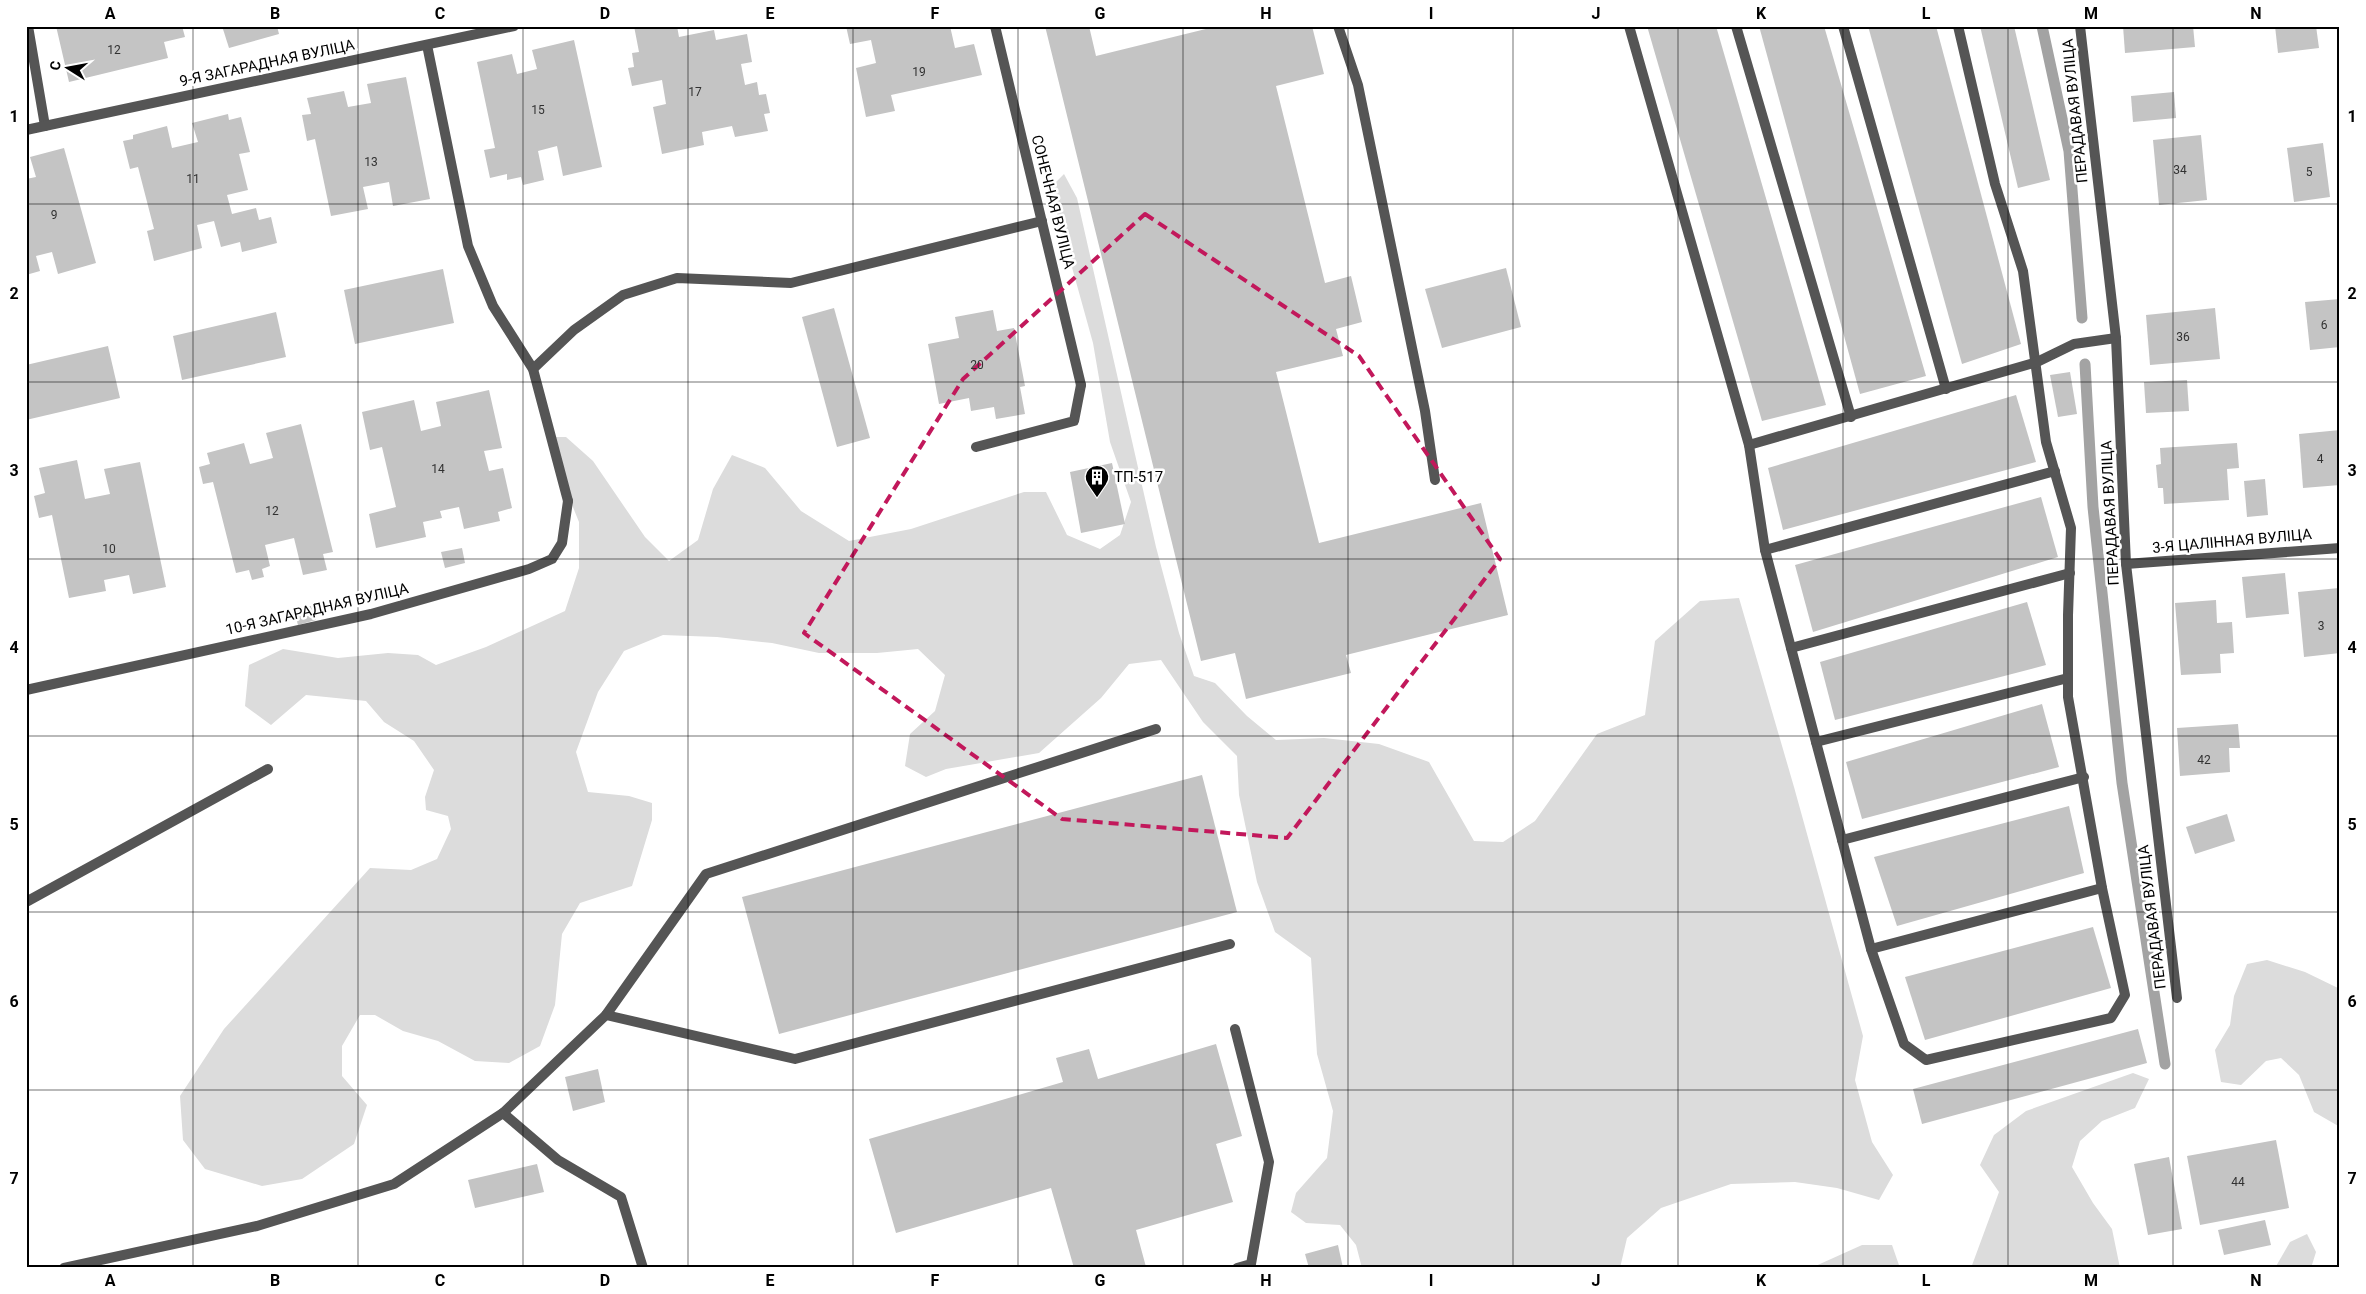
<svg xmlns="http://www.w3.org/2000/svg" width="2366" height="1294" font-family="Roboto,sans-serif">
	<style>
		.green { fill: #dcdcdc }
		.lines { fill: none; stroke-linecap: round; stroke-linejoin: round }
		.stream { stroke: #a3a3a3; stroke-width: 11 }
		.building { fill: #c4c4c4 }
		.service { stroke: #555; stroke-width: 10 }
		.minor { stroke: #555; stroke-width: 10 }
		.marked { fill: none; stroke: #c2185b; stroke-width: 4; stroke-dasharray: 10 6; stroke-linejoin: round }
		.grid { fill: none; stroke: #000; stroke-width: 1; stroke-opacity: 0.55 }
		.labels { text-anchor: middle; stroke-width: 5; stroke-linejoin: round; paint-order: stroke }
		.number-label { font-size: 12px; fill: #313131 }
		.street-label { font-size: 15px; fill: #000; stroke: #fff }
		.poi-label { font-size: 15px; fill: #000; stroke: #fff; text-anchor: start }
		.neatline { fill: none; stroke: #000; stroke-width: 2 }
		.grid-label { font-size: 16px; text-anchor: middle; font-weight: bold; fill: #000 }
	</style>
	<rect width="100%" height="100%" fill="#fff"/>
	<!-- green -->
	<g class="green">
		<polygon points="1064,174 1077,198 1156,547 1179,633 1194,676 1215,683 1247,716 1276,740 1324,738 1379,744 1429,762 1474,841 1503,842 1535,821 1597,734 1645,715 1655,641 1700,601 1739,598 1794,787 1863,1036 1855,1080 1872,1142 1893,1175 1879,1200 1837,1188 1795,1182 1731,1184 1661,1208 1627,1238 1620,1268 1362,1268 1356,1245 1340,1225 1306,1223 1291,1212 1296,1193 1327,1158 1333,1111 1317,1054 1311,958 1275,932 1257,882 1239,795 1237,756 1203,722 1161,660 1129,664 1101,698 1039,753 946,769 926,777 905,766 910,734 935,711 945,675 918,649 877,653 819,653 772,643 717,637 663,635 624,651 598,692 576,752 588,792 629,796 652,803 652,820 632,886 580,903 562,934 555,1005 540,1046 509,1063 475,1061 438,1041 403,1031 375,1015 360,1015 342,1046 342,1076 367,1105 354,1144 302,1179 262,1186 205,1169 183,1140 180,1096 224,1029 370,868 411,870 437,859 451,829 448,816 426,810 425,797 434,770 414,741 384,722 366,701 306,695 271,725 245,706 249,665 283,649 338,658 388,653 418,655 436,665 486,647 565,611 579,568 579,522 564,485 549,437 566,437 593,461 645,537 669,561 698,540 713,489 732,455 765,468 801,511 849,541 911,529 1024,492 1046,492 1067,535 1100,549 1120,535 1131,502 1110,442 1093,343 1050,188"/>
		<polygon points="2267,960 2305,972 2340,989 2340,1127 2314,1112 2299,1075 2281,1058 2266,1061 2241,1085 2221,1082 2215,1050 2230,1025 2234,996 2247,964"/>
		<polygon points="2133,1073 2149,1079 2135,1108 2102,1121 2080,1141 2072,1167 2093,1203 2112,1229 2120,1268 1971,1268 1999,1192 1980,1165 1994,1135 2026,1111"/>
		<polygon points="2307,1234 2316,1252 2311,1268 2275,1268 2290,1242"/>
		<polygon points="1862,1245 1892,1245 1900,1268 1811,1268"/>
	</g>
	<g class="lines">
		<!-- stream -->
		<g class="stream">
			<polyline points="2042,26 2069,151 2082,318"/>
			<polyline points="2085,364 2093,507 2122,783 2165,1064"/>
		</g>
	</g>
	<!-- building -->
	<g class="building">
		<polygon points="56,26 182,26 185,37 164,42 168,58 69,82"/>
		<polygon points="222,26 277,26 279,34 229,48"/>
		<polygon points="634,26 677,26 679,37 714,30 716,40 747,34 752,62 741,64 745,85 757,82 759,95 766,94 770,113 764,114 768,131 735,137 732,126 702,132 704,145 662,154 653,107 666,104 662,80 632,86 628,68 634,67 632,53 639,52"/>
		<polygon points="846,26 950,26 955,48 974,44 982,75 891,95 895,111 866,117 856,68 876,63 871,40 850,44"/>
		<polygon points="1045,26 1089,26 1096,56 1218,26 1312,26 1324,74 1276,86 1325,283 1351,276 1362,322 1336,329 1343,356 1276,372 1319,543 1481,503 1508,615 1346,655 1351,673 1246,699 1235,653 1201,661"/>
		<polygon points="1647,26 1716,26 1826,405 1762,421"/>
		<polygon points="1759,26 1824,26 1926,376 1860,394"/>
		<polygon points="1868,26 1936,26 2021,344 1962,364"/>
		<polygon points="1980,26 2014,26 2050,180 2018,188"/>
		<polygon points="2123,26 2193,26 2195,47 2125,53"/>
		<polygon points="2275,26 2316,26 2319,48 2278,53"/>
		<polygon points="574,40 602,167 563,176 557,146 538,151 544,180 523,185 521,177 507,180 507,174 490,178 484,150 495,148 477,62 512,54 517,74 537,69 532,50"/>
		<polygon points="406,77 430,199 393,206 389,182 363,187 368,209 331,216 315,139 307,141 302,115 311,114 307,98 344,91 348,107 371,103 367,84"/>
		<polygon points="2174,92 2176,118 2133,122 2131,96"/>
		<polygon points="228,114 229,120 241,117 250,152 239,154 248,190 227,195 232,214 256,208 259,220 271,217 277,243 242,252 240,242 221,247 214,221 197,225 202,248 154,261 147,231 154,229 138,167 130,169 123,141 133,139 133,135 167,126 172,148 198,142 192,123"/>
		<polygon points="2201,135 2207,200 2159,205 2153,140"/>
		<polygon points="2323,143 2330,197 2294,202 2287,148"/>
		<polygon points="64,148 96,263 58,274 52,252 36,256 40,271 26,275 26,179 36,177 30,157"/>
		<polygon points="1506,268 1521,327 1442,348 1425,289"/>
		<polygon points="443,269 454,323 355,344 344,290"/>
		<polygon points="2340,299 2340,347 2310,350 2305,302"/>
		<polygon points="834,308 870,438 837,447 802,317"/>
		<polygon points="2215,308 2220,359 2150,365 2146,315"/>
		<polygon points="993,310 997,331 1014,328 1025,386 1020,387 1025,414 996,419 994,407 971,411 969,398 939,404 928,344 959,338 955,317"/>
		<polygon points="276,312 286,357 182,380 173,336"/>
		<polygon points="108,346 120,398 26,420 26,365"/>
		<polygon points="2070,372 2077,414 2058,417 2050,375"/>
		<polygon points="2187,380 2189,411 2146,413 2144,382"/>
		<polygon points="489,390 502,448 484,451 489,471 503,468 512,508 498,512 500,521 464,529 459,507 440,511 442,518 423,522 426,537 376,548 369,514 396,507 382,447 370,450 362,412 414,400 421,431 441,426 436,402"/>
		<polygon points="2016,395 2036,462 1783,530 1768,468"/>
		<polygon points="301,424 333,552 323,554 327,570 303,575 294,538 265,545 270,566 262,569 264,577 252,580 249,570 236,573 213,482 203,484 199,467 210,464 207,453 244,443 250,464 273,458 266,433"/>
		<polygon points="2340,430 2340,485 2303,488 2299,434"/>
		<polygon points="2237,443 2239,468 2227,469 2229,500 2164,504 2163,488 2158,488 2156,465 2161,464 2160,448"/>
		<polygon points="77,460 85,499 110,494 104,469 140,462 166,587 133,594 129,575 104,580 106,591 69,598 52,515 39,518 34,496 45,493 39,468"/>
		<polygon points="1112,463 1125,524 1081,533 1070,472"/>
		<polygon points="2265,479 2268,515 2247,517 2244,481"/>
		<polygon points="2041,497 2058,557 1813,632 1795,565"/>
		<polygon points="462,548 465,563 445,568 441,552"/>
		<polygon points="2285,573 2289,614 2246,618 2242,577"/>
		<polygon points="2339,588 2340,653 2304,657 2298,592"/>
		<polygon points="2216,600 2217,623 2232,622 2234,653 2220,654 2221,673 2181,675 2175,603"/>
		<polygon points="2027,602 2046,665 1835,720 1820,662"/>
		<polygon points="311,606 316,620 298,625 294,611"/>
		<polygon points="2042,704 2059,767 1862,819 1846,762"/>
		<polygon points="2238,724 2240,748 2229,748 2230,772 2180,776 2177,728"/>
		<polygon points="1202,775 1237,912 779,1034 742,897"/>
		<polygon points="2069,806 2084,873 1897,926 1874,857"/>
		<polygon points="2227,814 2235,841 2195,854 2186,827"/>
		<polygon points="2093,927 2111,988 1925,1040 1905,977"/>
		<polygon points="2138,1029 2147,1063 1922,1124 1913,1089"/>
		<polygon points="1216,1044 1242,1136 1216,1144 1233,1202 1136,1230 1146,1267 1074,1268 1051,1188 896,1233 869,1139 1063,1082 1056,1058 1089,1049 1098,1079"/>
		<polygon points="598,1069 605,1102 573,1111 565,1077"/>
		<polygon points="2276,1140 2289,1208 2200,1225 2187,1156"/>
		<polygon points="2169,1157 2182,1229 2148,1235 2134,1164"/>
		<polygon points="537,1164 544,1192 475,1208 468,1180"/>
		<polygon points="2265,1220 2271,1245 2224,1255 2218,1230"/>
		<polygon points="1338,1245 1343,1268 1309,1268 1305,1254"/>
	</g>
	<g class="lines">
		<!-- service -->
		<g class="service">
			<polyline points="1338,26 1358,85 1425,411 1435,480"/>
			<polyline points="1629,26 1749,445 1765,550 1871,949 1904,1044 1926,1060 2111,1018 2125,995 2102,888 2068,697 2068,615 2071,528 2046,442 2023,271 1995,184 1958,26"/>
			<polyline points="1736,26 1851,417"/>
			<polyline points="1843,26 1946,389"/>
			<polyline points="427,45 468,246 493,306 533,369 568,501"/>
			<polyline points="533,369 574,330 623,295 677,278 791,283 1042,221"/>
			<polyline points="1749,445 2037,362 2074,344 2116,338"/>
			<polyline points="976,447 1074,421 1081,385"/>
			<polyline points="1765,550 2055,471"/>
			<polyline points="1791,648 2070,573"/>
			<polyline points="1816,742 2068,678"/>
			<polyline points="1842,840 2084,777"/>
			<polyline points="26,902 268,769"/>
			<polyline points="1871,949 2102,888"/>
			<polyline points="606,1015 795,1059 1230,944"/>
			<polyline points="1235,1029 1269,1162 1251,1264 1237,1268"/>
			<polyline points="503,1113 558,1160 621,1197 643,1268"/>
			<polyline points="64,1268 257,1226 394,1184 503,1113 606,1015 706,874 1156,729"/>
		</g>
		<!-- minor -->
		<g class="minor">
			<polyline points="28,26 45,126"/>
			<polyline points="995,26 1081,385"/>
			<polyline points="2080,26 2116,338 2126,564 2177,998"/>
			<polyline points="26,130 514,26"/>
			<polyline points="2126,564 2340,548"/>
			<polyline points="26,690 371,614 529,569 552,559 562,543 568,501"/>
		</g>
	</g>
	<!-- marked area -->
	<path class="marked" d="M1145 214 1359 356 1500 559 1287 838 1062 819 804 633 963 379Z"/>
	<!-- grid -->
	<path class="grid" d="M193 26V1268M358 26V1268M523 26V1268M688 26V1268M853 26V1268M1018 26V1268M1183 26V1268M1348 26V1268M1513 26V1268M1678 26V1268M1843 26V1268M2008 26V1268M2173 26V1268M26 204H2340M26 382H2340M26 559H2340M26 736H2340M26 912H2340M26 1090H2340"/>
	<!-- icons -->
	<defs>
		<g id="building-pin" transform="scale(1.25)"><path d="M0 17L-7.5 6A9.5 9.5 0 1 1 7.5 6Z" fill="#000" stroke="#fff"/><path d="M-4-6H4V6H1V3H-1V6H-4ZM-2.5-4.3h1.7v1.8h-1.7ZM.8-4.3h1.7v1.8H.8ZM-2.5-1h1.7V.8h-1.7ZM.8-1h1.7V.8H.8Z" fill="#fff"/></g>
	</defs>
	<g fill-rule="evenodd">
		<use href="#building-pin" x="1097" y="477"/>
	</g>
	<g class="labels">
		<!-- number labels -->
		<g class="number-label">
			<text x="114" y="54">12</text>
			<text x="919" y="76">19</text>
			<text x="695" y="96">17</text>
			<text x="538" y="114">15</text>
			<text x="371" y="166">13</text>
			<text x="2180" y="174">34</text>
			<text x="2309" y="176">5</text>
			<text x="193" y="183">11</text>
			<text x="54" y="219">9</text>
			<text x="2324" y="329">6</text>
			<text x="2183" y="341">36</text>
			<text x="977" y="369">20</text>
			<text x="2320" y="463">4</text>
			<text x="438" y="473">14</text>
			<text x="272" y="515">12</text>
			<text x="109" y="553">10</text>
			<text x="2321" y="630">3</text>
			<text x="2204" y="764">42</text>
			<text x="2238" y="1186">44</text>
		</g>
		<!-- street labels -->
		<g class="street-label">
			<text transform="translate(267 63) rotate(-12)" y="5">9-Я ЗАГАРАДНАЯ ВУЛІЦА</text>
			<text transform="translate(2075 111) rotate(-96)" y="5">ПЕРАДАВАЯ ВУЛІЦА</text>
			<text transform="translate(1053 202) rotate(76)" y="5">СОНЕЧНАЯ ВУЛІЦА</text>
			<text transform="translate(2110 513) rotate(-93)" y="5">ПЕРАДАВАЯ ВУЛІЦА</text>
			<text transform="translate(2232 541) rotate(-5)" y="5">3-Я ЦАЛІННАЯ ВУЛІЦА</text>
			<text transform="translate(317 609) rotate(-13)" y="5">10-Я ЗАГАРАДНАЯ ВУЛІЦА</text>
			<text transform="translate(2152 917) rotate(-97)" y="5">ПЕРАДАВАЯ ВУЛІЦА</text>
		</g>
		<!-- poi labels -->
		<g class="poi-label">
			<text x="1114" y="482">ТП-517</text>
		</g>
	</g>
	<!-- border -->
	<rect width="2366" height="1294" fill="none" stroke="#ffffff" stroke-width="55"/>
	<!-- north arrow -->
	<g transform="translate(68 68) rotate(281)" stroke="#ffffff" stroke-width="4" paint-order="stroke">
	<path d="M0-4L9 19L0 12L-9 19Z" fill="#000000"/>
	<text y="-8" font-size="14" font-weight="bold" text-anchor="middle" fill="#000000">С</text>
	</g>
	<rect x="28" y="28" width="2310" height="1238" class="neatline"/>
	<g class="grid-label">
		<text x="110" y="19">A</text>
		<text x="275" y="19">B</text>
		<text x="440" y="19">C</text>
		<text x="605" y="19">D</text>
		<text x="770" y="19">E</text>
		<text x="935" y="19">F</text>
		<text x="1100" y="19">G</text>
		<text x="1266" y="19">H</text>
		<text x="1431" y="19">I</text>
		<text x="1596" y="19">J</text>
		<text x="1761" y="19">K</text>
		<text x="1926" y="19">L</text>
		<text x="2091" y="19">M</text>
		<text x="2256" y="19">N</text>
		<text x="14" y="122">1</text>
		<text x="2352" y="122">1</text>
		<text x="14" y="299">2</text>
		<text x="2352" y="299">2</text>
		<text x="14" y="476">3</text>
		<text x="2352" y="476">3</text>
		<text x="14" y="653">4</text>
		<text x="2352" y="653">4</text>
		<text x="14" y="830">5</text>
		<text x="2352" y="830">5</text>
		<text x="14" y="1007">6</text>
		<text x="2352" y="1007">6</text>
		<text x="14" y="1184">7</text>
		<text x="2352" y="1184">7</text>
		<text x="110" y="1286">A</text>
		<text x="275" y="1286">B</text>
		<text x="440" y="1286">C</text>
		<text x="605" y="1286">D</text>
		<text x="770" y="1286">E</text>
		<text x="935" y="1286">F</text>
		<text x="1100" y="1286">G</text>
		<text x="1266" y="1286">H</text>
		<text x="1431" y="1286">I</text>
		<text x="1596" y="1286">J</text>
		<text x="1761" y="1286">K</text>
		<text x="1926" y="1286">L</text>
		<text x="2091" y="1286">M</text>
		<text x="2256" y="1286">N</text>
	</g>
</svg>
